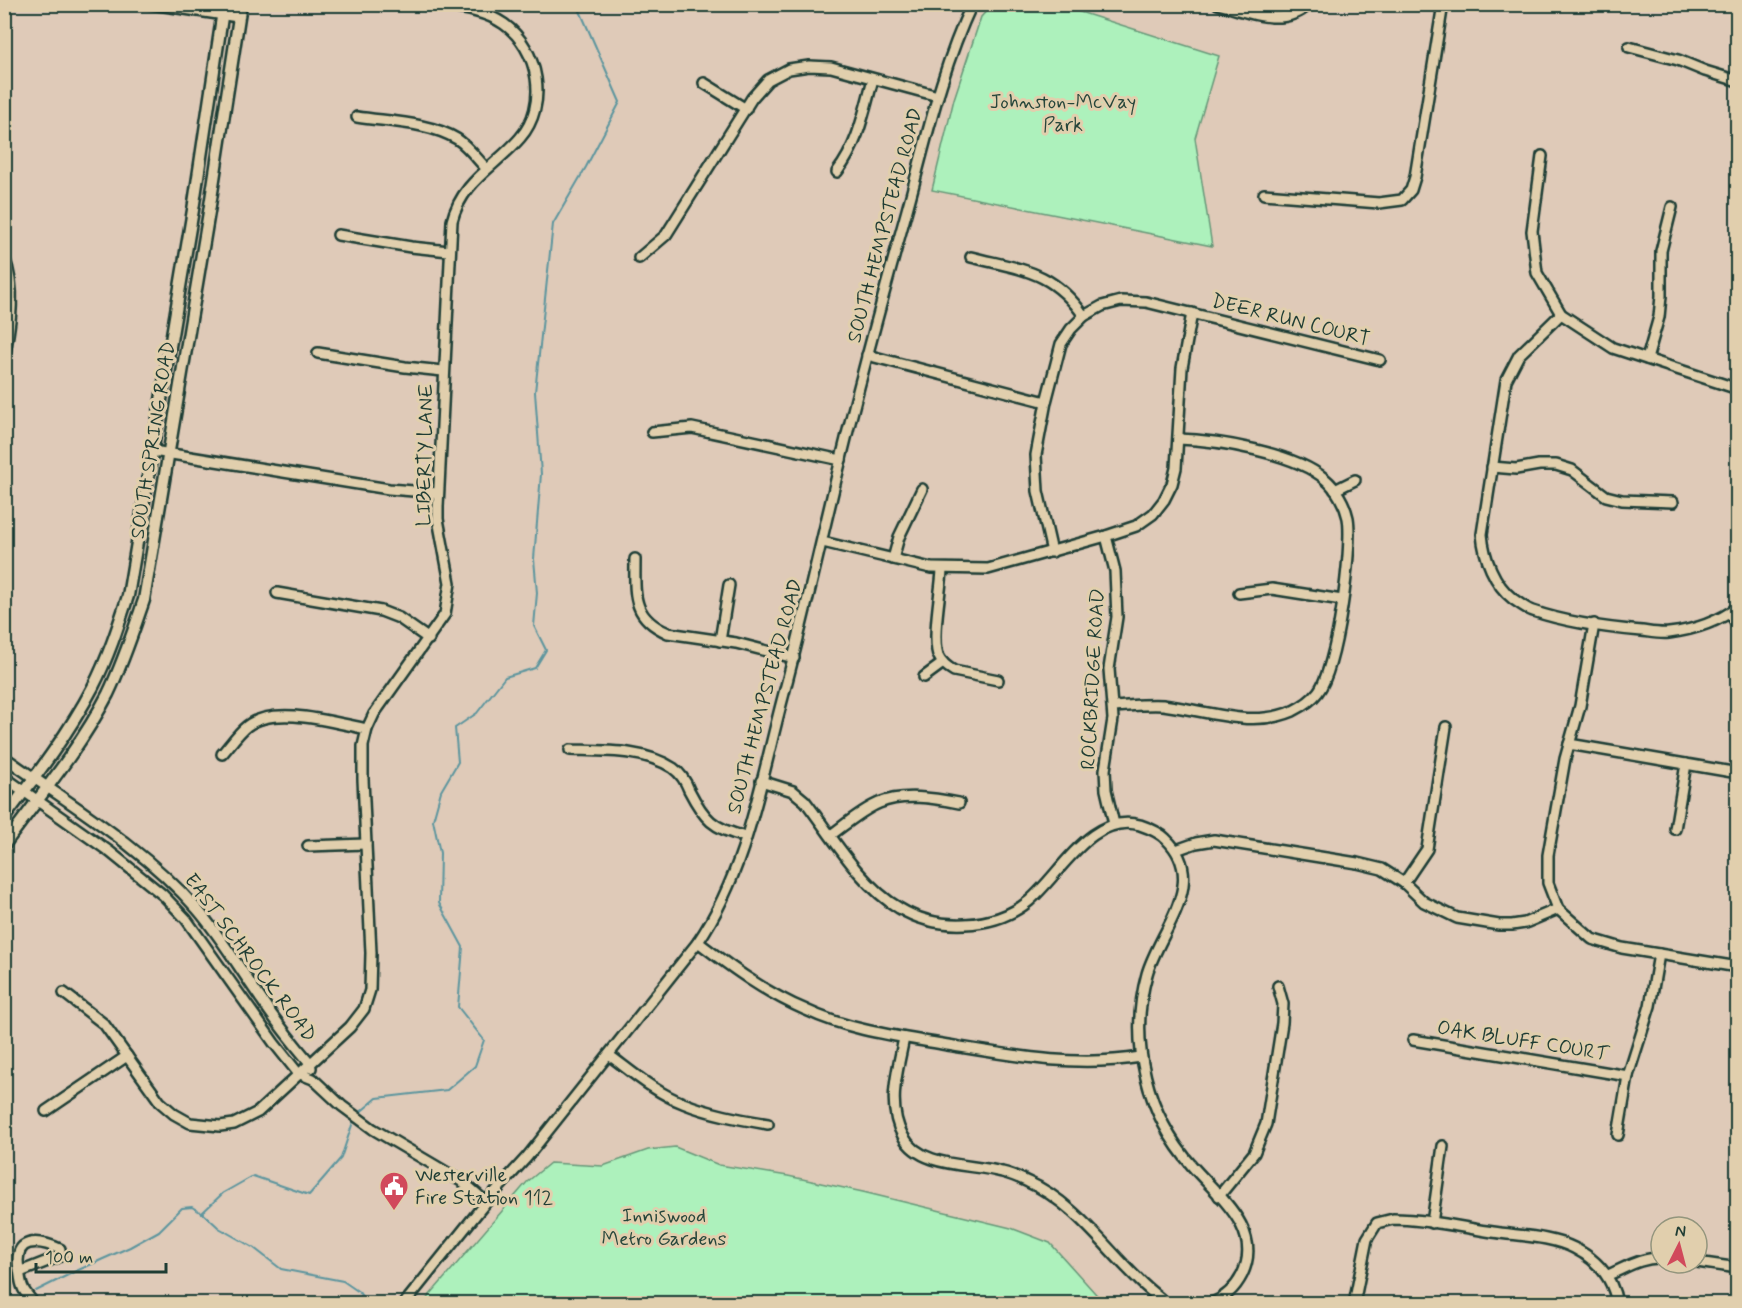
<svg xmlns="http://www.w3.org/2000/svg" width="1742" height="1308" font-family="Mynerve,sans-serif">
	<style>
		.green { fill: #adf1bc; stroke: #669778; stroke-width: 1.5 }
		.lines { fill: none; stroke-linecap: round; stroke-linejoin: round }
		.stream { stroke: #5c959e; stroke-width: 2 }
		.minor-casing { stroke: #1f3d34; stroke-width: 14 }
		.major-casing { stroke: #1f3d34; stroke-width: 15 }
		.minor { stroke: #e1cfad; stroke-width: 9 }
		.major { stroke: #e1cfad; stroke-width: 10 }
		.labels { text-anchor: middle; stroke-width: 6; stroke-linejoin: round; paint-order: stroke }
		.park-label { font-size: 20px; fill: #26463b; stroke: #e1cfad }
		.street-label { font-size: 20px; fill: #1f3d34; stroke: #e1cfad }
		.poi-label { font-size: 20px; fill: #1f3d34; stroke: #e1cfad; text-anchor: start }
	</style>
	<rect width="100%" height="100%" fill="#dfcab8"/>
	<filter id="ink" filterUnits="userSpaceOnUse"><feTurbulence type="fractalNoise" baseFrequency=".0167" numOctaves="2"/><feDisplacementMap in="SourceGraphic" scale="12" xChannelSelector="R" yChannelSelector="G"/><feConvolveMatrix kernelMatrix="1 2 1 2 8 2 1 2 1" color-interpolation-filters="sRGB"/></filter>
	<g filter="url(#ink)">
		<!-- green -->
		<g class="green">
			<polygon points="992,5 1058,5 1219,56 1195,138 1212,246 932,190 954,99 981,17"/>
			<polygon points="675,1147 719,1165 788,1176 863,1192 1011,1228 1050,1243 1104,1303 423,1303 527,1182 550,1163 603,1166 648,1150"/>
		</g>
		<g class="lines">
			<!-- stream -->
			<g class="stream">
				<polyline points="358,1114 377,1098 447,1090 475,1066 484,1040 458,1007 463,947 439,903 440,853 433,820 441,791 458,762 455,728 477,713 505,677 535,668 546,650 534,626 537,593 534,559 541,474 535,392 553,224 586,167 620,102 577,4"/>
				<polyline points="202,1213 223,1193 253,1176 309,1195 341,1158 354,1119"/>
				<polyline points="36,1291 74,1272 130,1247 159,1231 182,1208 192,1207 205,1215 219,1228 254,1248 281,1269 343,1281 359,1292 367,1304"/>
				<polyline points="9,1304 20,1299"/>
			</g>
			<!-- minor casing -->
			<g class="minor-casing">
				<g id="minor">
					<polyline points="151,4 238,17"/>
					<path d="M1218 4C1247 12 1284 29 1309 4"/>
					<polyline points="1629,47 1678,60 1705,71 1738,81"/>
					<polyline points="704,83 746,109"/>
					<path d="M357 117C389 122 429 122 457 139 468 146 477 159 486 168"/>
					<polyline points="1542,156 1532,231 1537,273 1561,314 1613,348 1738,389"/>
					<path d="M837 172C858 145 864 112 873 79"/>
					<polyline points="1264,194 1379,203 1402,200 1411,190 1415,177 1443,4"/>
					<polyline points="338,235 411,247 449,251"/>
					<path d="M4 257C17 290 10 325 4 359"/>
					<path d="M971 257C1022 270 1052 270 1084 316"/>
					<polyline points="639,258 666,235 752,98 768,80 789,69 809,66 831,67 938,96"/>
					<path d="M1561 314 1519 355 1506 380 1482 534C1484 558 1494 584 1513 599 1519 603 1526 609 1533 611 1565 622 1607 628 1642 631 1650 632 1660 634 1669 633 1693 630 1718 622 1738 607"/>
					<polyline points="318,353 405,367 443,371"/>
					<polyline points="867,355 1046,402"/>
					<polyline points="1647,359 1659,317 1661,296 1661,251 1672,207"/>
					<polyline points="652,432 692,428 841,460"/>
					<polyline points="153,451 389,489 438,493"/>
					<polyline points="1492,467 1516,469 1539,465 1556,465 1572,470 1606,496 1622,500 1673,502"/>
					<polyline points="1335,490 1355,480"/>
					<polyline points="1106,536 1115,571 1117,617 1109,669 1113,719 1105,770 1106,790 1114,824"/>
					<polyline points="823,542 931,568 988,569 1106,536 1136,526 1153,514 1164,500 1172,484 1176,468 1182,368 1192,313"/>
					<polyline points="1052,552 1038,491 1036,455 1046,402 1061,344 1071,329 1084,316 1102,306 1121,301 1146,302 1380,360"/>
					<path d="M635 559C635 594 631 617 668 633L736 643 794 658"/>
					<polyline points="893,559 899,537 922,489"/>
					<path d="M942 570C941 592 932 635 938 655 941 662 947 667 954 671L998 680"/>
					<polyline points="277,593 381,611 399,618 429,639"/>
					<polyline points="1239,593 1272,589 1342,600"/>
					<polyline points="1730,613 1738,625"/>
					<polyline points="1594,624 1580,706 1565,759 1548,855 1548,883 1558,909 1592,939 1622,948 1738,967"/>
					<polyline points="720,641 729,585"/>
					<polyline points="924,677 943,663"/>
					<path d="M1113 707C1129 706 1147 704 1163 705 1206 710 1251 729 1293 711 1303 706 1312 700 1318 692 1337 668 1353 548 1348 518 1345 504 1336 488 1325 479 1295 453 1217 440 1178 439"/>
					<polyline points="1569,744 1738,773"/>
					<path d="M570 750C603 751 644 749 673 768 680 773 686 782 689 790 704 819 713 829 746 837"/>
					<path d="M222 754C230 745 238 733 247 726 275 704 335 723 367 729"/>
					<path d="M4 757C70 804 144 848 197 909 222 938 241 971 263 1002 277 1023 293 1043 310 1063L311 1068"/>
					<polyline points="4,777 110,852 163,895 186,919 274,1043 298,1073 313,1079 342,1106 373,1129 463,1182 486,1202"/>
					<path d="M761 781 793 791 805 801C832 836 860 885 899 908 936 931 994 930 1029 901 1061 874 1091 812 1140 825 1149 828 1159 832 1166 839 1210 881 1159 931 1147 974 1128 1042 1147 1115 1193 1167 1219 1197 1264 1230 1242 1275 1235 1289 1225 1298 1210 1304"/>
					<polyline points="1675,829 1686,764"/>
					<path d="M831 835C846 824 862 810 879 803 903 793 934 798 959 803"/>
					<polyline points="308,846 366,844"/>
					<polyline points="1176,850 1196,843 1214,840 1357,863 1382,869 1404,883 1424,902 1457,918 1499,925 1512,925 1525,923 1558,909"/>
					<polyline points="1404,883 1427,849 1446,727"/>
					<path d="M698 942C732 968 766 993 806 1010 848 1030 896 1036 942 1044 1010 1055 1072 1068 1141 1057"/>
					<path d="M64 993 104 1024 160 1102 174 1114 190 1123 220 1126 234 1124 258 1112 350 1027 364 1009 370 990 371 953 363 779V746L367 729 374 714 445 614 450 583 438 519V507L452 221C462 181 495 167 520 138 549 105 539 49 504 24 483 9 454 8 430 4"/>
					<path d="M904 1038C898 1069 886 1106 903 1136 921 1169 971 1163 1002 1172 1011 1174 1020 1178 1028 1182 1072 1201 1103 1245 1137 1278 1145 1287 1155 1294 1164 1302L1170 1304"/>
					<polyline points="1413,1040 1628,1076"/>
					<path d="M609 1055C632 1072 656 1093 683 1103 710 1114 739 1119 768 1124"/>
					<polyline points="46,1111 127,1056"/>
					<polyline points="1618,1135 1628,1076 1650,1006 1659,954"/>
					<polyline points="1219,1196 1254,1153 1266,1124 1282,1023 1283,1004 1278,986"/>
					<polyline points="1432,1223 1443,1146"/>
					<polyline points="1697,1262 1738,1268"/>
					<path d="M20 1272 58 1257 60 1255V1249C38 1239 13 1237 19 1269 20 1274 20 1282 23 1288 25 1293 31 1299 34 1304"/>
					<path d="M1608 1275C1625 1268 1642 1257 1661 1258"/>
					<path d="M404 1304 486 1202 527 1157 698 942C747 870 761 780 783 697 812 589 834 480 863 372 877 318 892 264 907 210 926 141 941 70 972 4"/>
					<path d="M1354 1304 1367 1239 1377 1223 1393 1219C1426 1219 1460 1227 1493 1232 1519 1236 1551 1236 1574 1248 1598 1260 1613 1278 1617 1304"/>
				</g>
			</g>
			<!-- major casing -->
			<g class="major-casing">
				<g id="major">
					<path d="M4 818C36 776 69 733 93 687 108 658 118 627 128 596L193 210 224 4"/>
					<path d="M4 845C40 796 80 748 108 694 123 663 133 632 144 600L209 212 241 4"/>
				</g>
			</g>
			<!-- minor -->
			<use href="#minor" class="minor"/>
			<!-- major -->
			<use href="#major" class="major"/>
		</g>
	</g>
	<!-- icons -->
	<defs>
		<g id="civic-pin" transform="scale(1.5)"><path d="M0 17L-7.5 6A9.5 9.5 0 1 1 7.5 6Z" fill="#d1495b" stroke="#e1cfad"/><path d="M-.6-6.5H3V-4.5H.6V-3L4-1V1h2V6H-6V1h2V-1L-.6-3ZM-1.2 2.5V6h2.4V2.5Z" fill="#fff"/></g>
	</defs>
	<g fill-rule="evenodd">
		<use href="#civic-pin" x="394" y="1186"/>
	</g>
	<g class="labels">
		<!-- park labels -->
		<g class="park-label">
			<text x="1063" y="108">Johnston-McVay<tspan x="1063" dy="23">Park</tspan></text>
			<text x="664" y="1222">Inniswood<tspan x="664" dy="23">Metro Gardens</tspan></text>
		</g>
		<!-- street labels -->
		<g class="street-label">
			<text transform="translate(884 225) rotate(-75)" y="7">SOUTH HEMPSTEAD ROAD</text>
			<text transform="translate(1291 319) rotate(14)" y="7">DEER RUN COURT</text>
			<text transform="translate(152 440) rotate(-81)" y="7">SOUTH SPRING ROAD</text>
			<text transform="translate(424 455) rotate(-89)" y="7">LIBERTY LANE</text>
			<text transform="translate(1092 679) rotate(-87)" y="7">ROCKBRIDGE ROAD</text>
			<text transform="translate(764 696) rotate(-75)" y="7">SOUTH HEMPSTEAD ROAD</text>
			<text transform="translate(251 957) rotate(53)" y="7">EAST SCHROCK ROAD</text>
			<text transform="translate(1523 1040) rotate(9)" y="7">OAK BLUFF COURT</text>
		</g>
		<!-- poi labels -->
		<g class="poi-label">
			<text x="415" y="1181">Westerville<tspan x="415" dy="23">Fire Station 112</tspan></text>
		</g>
	</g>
	<!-- margin -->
	<rect width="1742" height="1308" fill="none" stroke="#e1cfad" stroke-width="24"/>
	<rect x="12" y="12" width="1718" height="1284" fill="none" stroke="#1f3d34" stroke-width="2" filter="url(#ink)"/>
	<!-- north arrow -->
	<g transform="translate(1679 1245) rotate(6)"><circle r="28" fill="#e1cfad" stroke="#93957d" stroke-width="1.5"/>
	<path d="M0-4.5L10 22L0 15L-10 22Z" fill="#d1495b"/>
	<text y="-9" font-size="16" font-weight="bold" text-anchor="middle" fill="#1f3d34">N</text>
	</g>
	<!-- scale -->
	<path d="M36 1263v9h130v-9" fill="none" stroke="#1f3d34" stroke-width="3"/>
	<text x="45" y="1263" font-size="18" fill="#1f3d34" stroke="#e1cfad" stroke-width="4.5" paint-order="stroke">100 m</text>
</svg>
